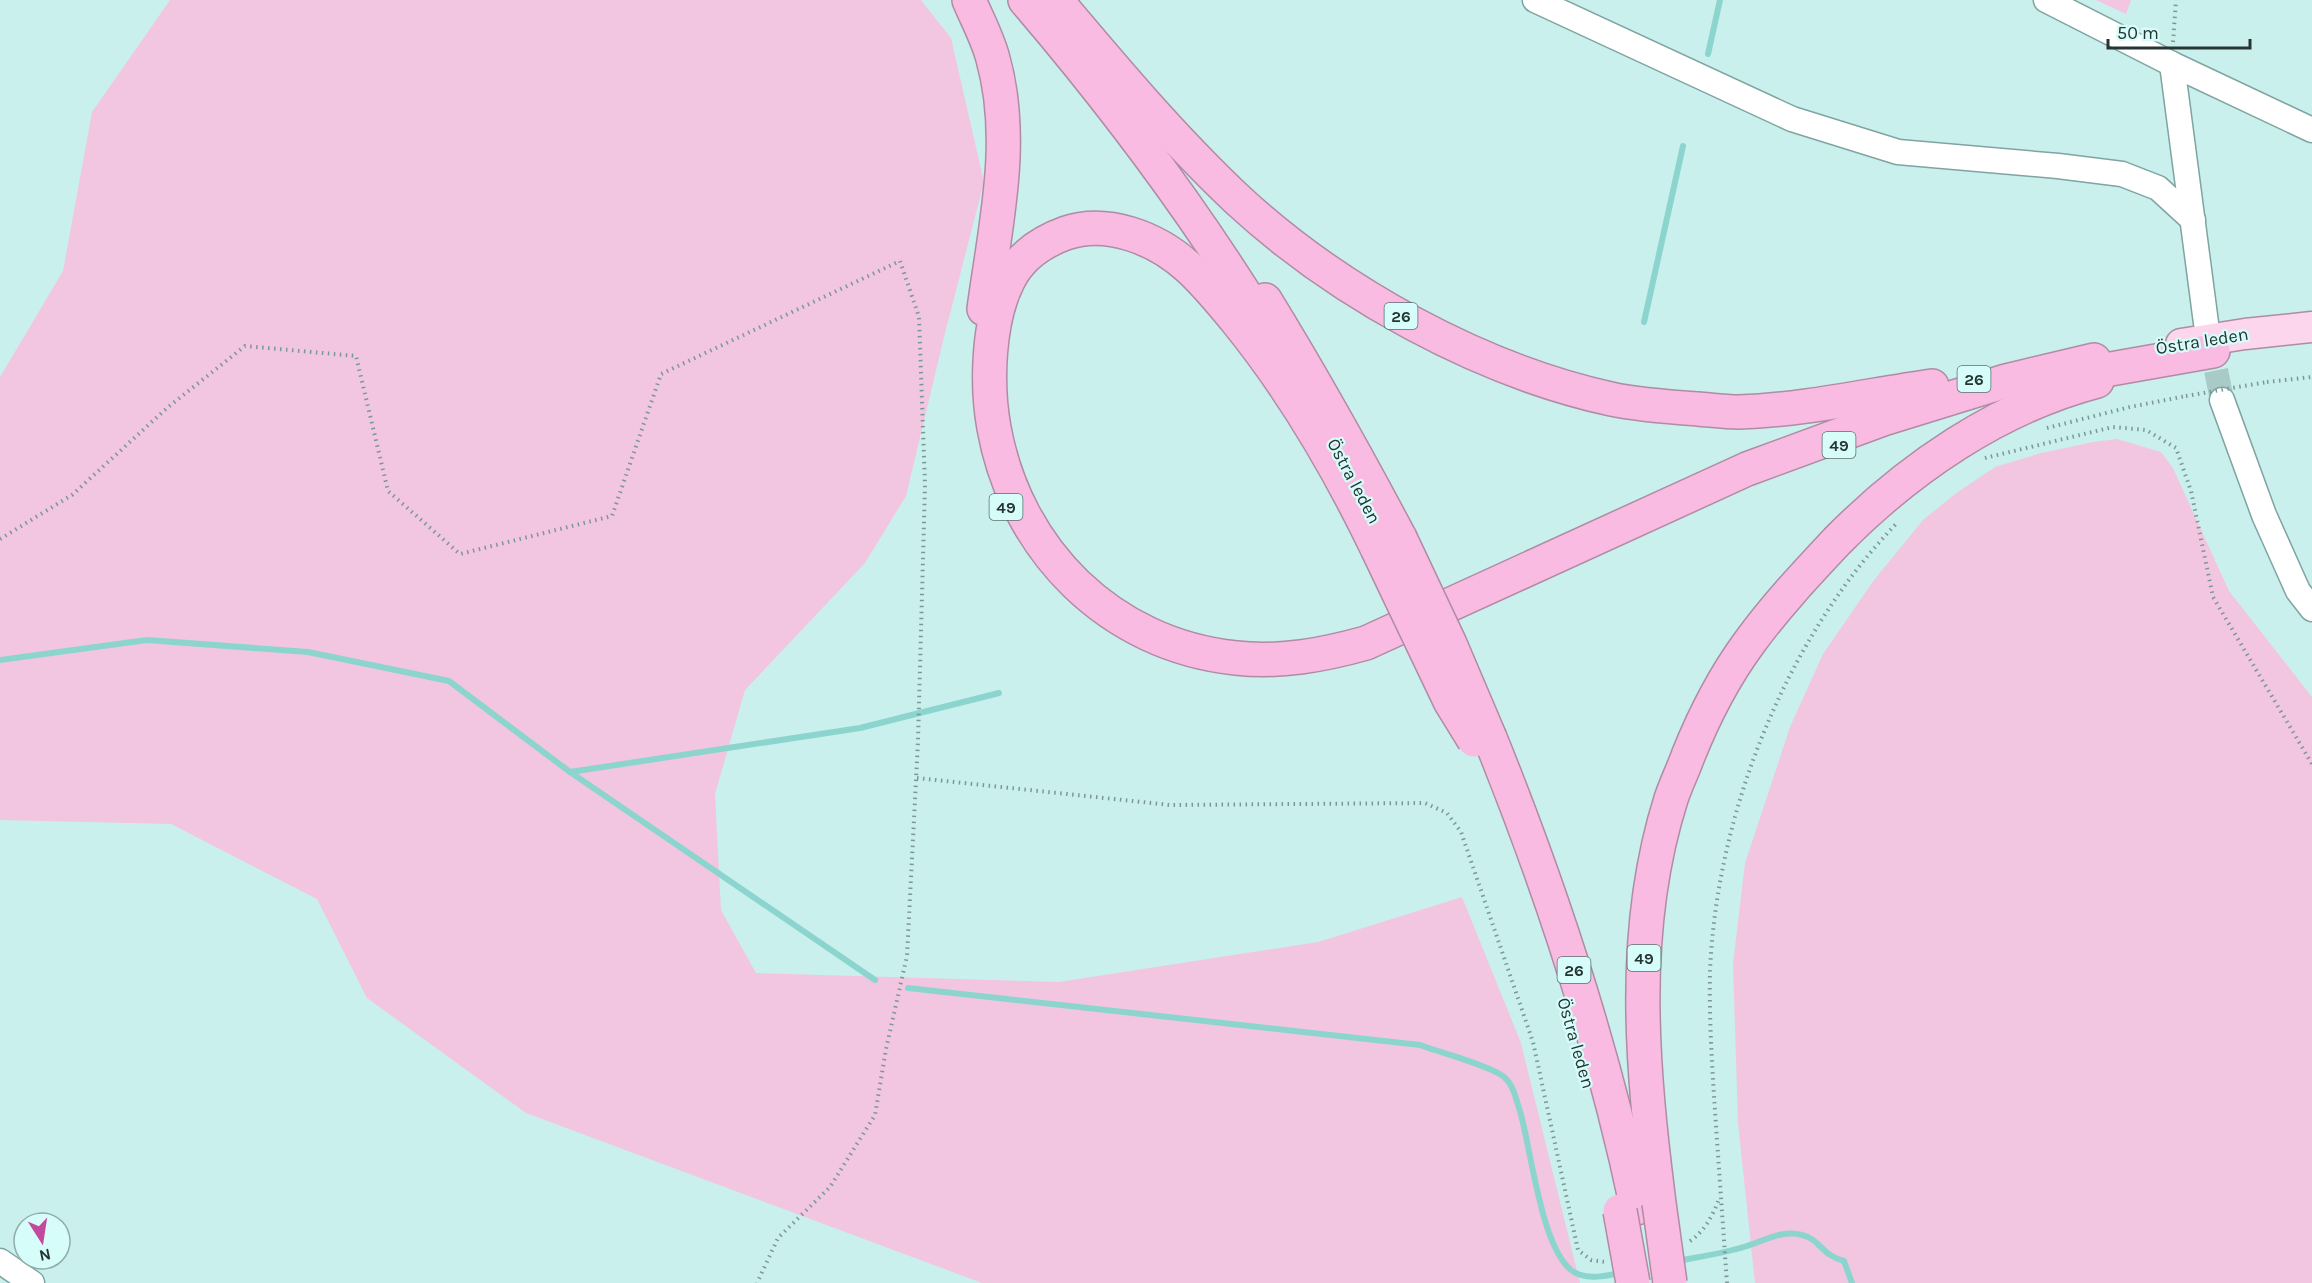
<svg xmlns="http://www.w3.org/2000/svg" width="2312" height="1283" font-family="Karla,sans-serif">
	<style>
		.green { fill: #f2c6e0 }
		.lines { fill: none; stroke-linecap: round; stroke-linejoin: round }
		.stream { stroke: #8cd5cf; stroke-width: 6 }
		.minor-tunnel { stroke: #a8cbc8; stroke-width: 24; stroke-dasharray: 24 12; stroke-linecap: butt }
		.minor-casing { stroke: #7fa4a1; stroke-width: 27 }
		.major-casing { stroke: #af8ca4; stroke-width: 33 }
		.highway-casing { stroke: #af8ca4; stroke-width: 36 }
		.path { stroke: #7c9896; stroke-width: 4; stroke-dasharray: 1.5 4.5; stroke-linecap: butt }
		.minor { stroke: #fff; stroke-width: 24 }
		.major { stroke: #fbd6ed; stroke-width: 30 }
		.highway { stroke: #f9bbe1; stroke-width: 33 }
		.highway-bridge-casing { stroke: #af8ca4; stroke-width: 36; stroke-linecap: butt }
		.path-bridge { stroke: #7c9896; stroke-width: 4; stroke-dasharray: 1.5 4.5; stroke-linecap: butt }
		.highway-bridge { stroke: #f9bbe1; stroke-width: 33 }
		.labels { text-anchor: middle; stroke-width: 4.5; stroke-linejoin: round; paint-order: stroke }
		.shield { fill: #d6fdfa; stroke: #5b716f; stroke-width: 1.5 }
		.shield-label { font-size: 16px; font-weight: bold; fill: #263534 }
		.street-label { font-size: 18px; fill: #263534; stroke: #d6fdfa }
	</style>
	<rect width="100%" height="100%" fill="#c9f0ed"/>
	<!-- green -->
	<g class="green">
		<polygon points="170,0 921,0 951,38 984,182 944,337 906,496 865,563 745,690 715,794 721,910 756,973 1059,982 1318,942 1462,897 1521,1043 1580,1283 982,1283 526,1113 367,998 317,899 171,824 0,820 0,377 63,271 92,112"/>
		<polygon points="2096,0 2131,0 2126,14"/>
		<polygon points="2117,439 2161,452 2173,468 2229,591 2312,697 2312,1283 1755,1283 1738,1123 1733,964 1745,863 1790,727 1823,654 1874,580 1923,520 1955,494 1995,467 2041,453 2093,442"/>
	</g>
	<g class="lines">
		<!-- stream -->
		<g class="stream">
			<polyline points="1708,54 1720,0"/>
			<polyline points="1644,322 1683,146"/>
			<polyline points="0,660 147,640 308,652 449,681 570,772 875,980"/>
			<polyline points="570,772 860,728 999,693"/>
			<path d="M908 988 1420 1045C1438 1052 1495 1067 1505 1078 1514 1086 1516 1100 1520 1111 1531 1149 1541 1246 1571 1270 1585 1281 1605 1276 1620 1273"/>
			<path d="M1677 1261C1698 1257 1720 1254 1740 1248 1761 1243 1780 1229 1802 1235 1820 1239 1821 1255 1844 1261L1852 1283"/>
		</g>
		<!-- minor-tunnel -->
		<polyline class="minor-tunnel" points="2209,335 2222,400"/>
		<!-- minor casing -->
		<g class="minor-casing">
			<g id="minor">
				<polyline points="1535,0 1792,119 1898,152 2058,166 2122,174 2158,188 2193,220"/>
				<polyline points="2046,0 2172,64 2312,130"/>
				<polyline points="2172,64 2206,323"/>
				<polyline points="2222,400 2264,515 2298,591 2312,609"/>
				<polyline points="0,1261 32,1283"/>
			</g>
		</g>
		<!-- major casing -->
		<g class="major-casing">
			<polyline id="major" points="2181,344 2245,334 2312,327"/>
		</g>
		<!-- highway casing -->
		<g class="highway-casing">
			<g id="highway">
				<path d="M969 0C977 19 988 39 993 59 1016 141 995 227 984 309"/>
				<path d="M1025 0C1114 104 1196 213 1267 330"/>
				<path d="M1056 0C1114 69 1173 139 1239 201 1338 292 1479 370 1611 399 1639 405 1669 407 1698 409 1711 410 1725 412 1739 412 1804 410 1868 395 1932 386"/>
				<path d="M1265 300C1313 378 1357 457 1400 538"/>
				<polyline points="2071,376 2213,351"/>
				<path d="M1377 548C1338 467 1293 390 1236 320 1221 302 1205 282 1188 267 1156 238 1107 219 1066 233 1041 242 1020 256 1008 281 988 321 986 384 994 428 1016 550 1110 645 1236 658 1280 663 1323 655 1366 643L1747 469 1883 419 2006 381 2094 360"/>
				<path d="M1490 738C1552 891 1603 1047 1637 1208"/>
				<path d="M1659 1203C1642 1069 1629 931 1671 799 1676 784 1683 770 1688 756 1704 716 1724 677 1749 643 1776 606 1806 574 1837 541 1908 469 1998 407 2097 381"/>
			</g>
		</g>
		<!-- path -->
		<g class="path">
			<polyline points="2173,42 2176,0"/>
			<polyline points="2267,382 2312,377"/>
			<polyline points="2047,428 2130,407 2186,396"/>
			<polyline points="1985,458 2113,427 2146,430 2176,448 2191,491 2213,597 2312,764"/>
			<polyline points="0,539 72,495 167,408 245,346 356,356 388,491 460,554 612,516 661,374 900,261 919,317 925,485 918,741 907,956 886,1049 875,1115 830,1187 778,1238 757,1283"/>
			<polyline points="917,778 1170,805 1425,803 1447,813 1461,832 1533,1042 1578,1250 1591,1260 1605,1262"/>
			<path d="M1690 1241C1705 1231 1713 1215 1719 1199"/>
			<path d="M1727 1283C1723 1226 1719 1169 1715 1111 1712 1065 1709 1018 1710 971 1717 812 1786 639 1896 524"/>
		</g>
		<!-- minor -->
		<use href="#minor" class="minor"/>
		<!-- major -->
		<use href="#major" class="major"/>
		<!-- highway -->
		<use href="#highway" class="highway"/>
		<!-- highway-bridge casing -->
		<g class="highway-bridge-casing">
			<g id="highway-bridge">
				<polyline points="1400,538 1450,644 1490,738"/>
				<polyline points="1377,548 1450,701 1474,740"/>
				<polyline points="1659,1203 1670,1283"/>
				<polyline points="1620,1211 1633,1283"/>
			</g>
		</g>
		<!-- path-bridge -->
		<polyline class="path-bridge" points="2186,396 2267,382"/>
		<!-- highway-bridge -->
		<use href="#highway-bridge" class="highway-bridge"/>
	</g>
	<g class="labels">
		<!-- shield labels -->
		<g class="shield">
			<rect x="1384.5" y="303" width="33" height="26" rx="4.5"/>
			<rect x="1957.5" y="366" width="33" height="26" rx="4.5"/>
			<rect x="1822.5" y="432" width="33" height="26" rx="4.5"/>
			<rect x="989.5" y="494" width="33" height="26" rx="4.5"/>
			<rect x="1627.5" y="945" width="33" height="26" rx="4.5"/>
			<rect x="1557.5" y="957" width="33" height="26" rx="4.5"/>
		</g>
		<g class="shield-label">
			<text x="1401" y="322">26</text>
			<text x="1974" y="385">26</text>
			<text x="1839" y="451">49</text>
			<text x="1006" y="513">49</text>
			<text x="1644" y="964">49</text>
			<text x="1574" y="976">26</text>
		</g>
		<!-- street labels -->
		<g class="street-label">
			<text transform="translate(2202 341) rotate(-9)" y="6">Östra leden</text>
			<text transform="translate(1354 481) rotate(62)" y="6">Östra leden</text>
			<text transform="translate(1576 1043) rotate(74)" y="6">Östra leden</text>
		</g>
	</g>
	<!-- north arrow -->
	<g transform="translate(42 1241) rotate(168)"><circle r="28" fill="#d6fdfa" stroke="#90adab" stroke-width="1.5"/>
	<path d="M0-4.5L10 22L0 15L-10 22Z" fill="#c2499c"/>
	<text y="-9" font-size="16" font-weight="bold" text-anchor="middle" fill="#263534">N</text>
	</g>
	<!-- scale -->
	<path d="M2108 39v9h142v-9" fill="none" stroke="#263534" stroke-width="3"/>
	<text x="2117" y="39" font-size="18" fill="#263534" stroke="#d6fdfa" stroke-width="4.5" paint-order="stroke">50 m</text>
</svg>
